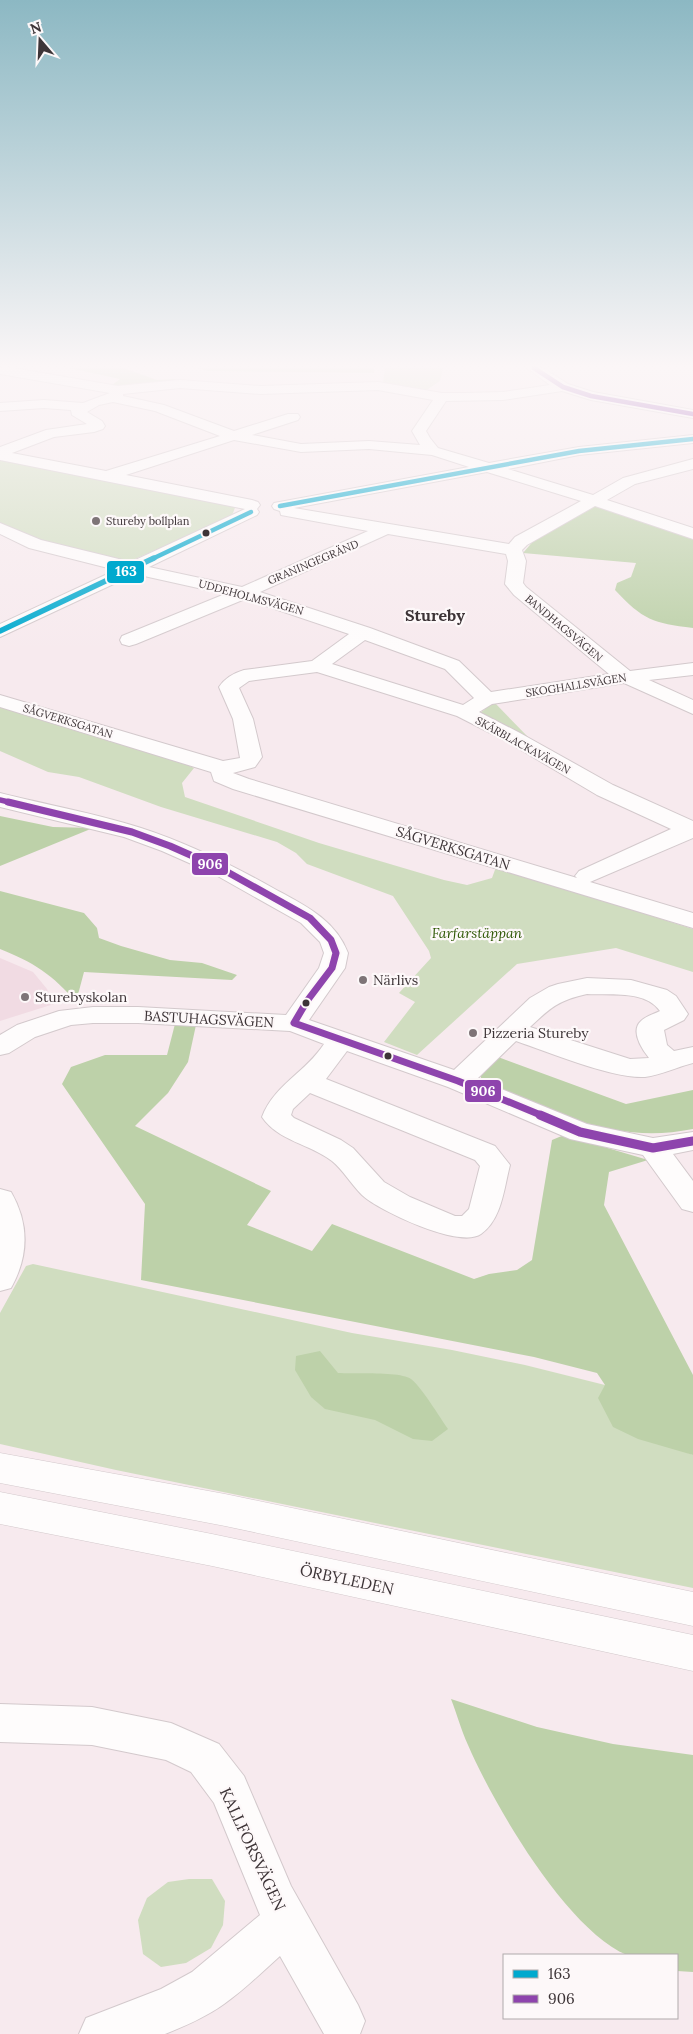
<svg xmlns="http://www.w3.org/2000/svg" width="693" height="2034" font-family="Lora,serif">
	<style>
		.built { fill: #f1dbe3 }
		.green { fill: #d0ddc0 }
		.forest { fill: #bdd1a9 }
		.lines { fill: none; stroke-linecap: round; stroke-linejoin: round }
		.minor-casing { stroke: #d3c9cc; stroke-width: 2 }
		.major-casing { stroke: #d3c9cc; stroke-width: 1 }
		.minor { fill: #fefcfc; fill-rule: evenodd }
		.major { fill: #fefcfc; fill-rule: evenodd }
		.bus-1-far1-casing { stroke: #fdf8f9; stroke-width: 6 }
		.bus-1-casing { stroke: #fdf8f9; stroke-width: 8 }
		.bus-2-far3-casing { stroke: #fdf8f9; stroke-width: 6 }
		.bus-2-far2-casing { stroke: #fdf8f9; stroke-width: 8 }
		.bus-2-far1-casing { stroke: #fdf8f9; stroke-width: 11 }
		.bus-2-casing { stroke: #fdf8f9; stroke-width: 13 }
		.bus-1-far1 { stroke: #00a9ce; stroke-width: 4.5 }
		.bus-1 { stroke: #00a9ce; stroke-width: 5.5 }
		.bus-2-far3 { stroke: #8e44ad; stroke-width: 4.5 }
		.bus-2-far2 { stroke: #8e44ad; stroke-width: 5.5 }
		.bus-2-far1 { stroke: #8e44ad; stroke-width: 7 }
		.bus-2 { stroke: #8e44ad; stroke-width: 9 }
		.poi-dot { fill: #7e7477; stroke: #fdf8f9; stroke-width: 2 }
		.bus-dot { fill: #3d3437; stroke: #fdf8f9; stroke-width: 2 }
		.labels { text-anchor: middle; stroke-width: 4.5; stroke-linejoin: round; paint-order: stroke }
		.far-poi-label { font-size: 11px; fill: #3d3437; stroke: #fdf8f9; text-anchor: start }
		.far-street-label { font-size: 11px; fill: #3d3437; stroke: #fdf8f9 }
		.street-label { font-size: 14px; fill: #3d3437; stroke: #fdf8f9 }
		.park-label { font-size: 14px; font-style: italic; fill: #305907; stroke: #fdf8f9 }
		.poi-label { font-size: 14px; fill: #3d3437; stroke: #fdf8f9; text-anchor: start }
		.far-district-label { font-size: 16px; font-weight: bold; fill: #3d3437; stroke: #fdf8f9 }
		.near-street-label { font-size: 16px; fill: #3d3437; stroke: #fdf8f9 }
		.line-badge { stroke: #fdf8f9; stroke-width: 2 }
		.badge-label { font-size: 14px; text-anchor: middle; font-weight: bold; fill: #fff }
	</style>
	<rect width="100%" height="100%" fill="#f7eaee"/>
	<!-- built -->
	<polygon class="built" points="0,958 33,972 47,989 54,1004 0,1021"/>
	<!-- green -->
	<g class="green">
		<polygon points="385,368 443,368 440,381 425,391 383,383"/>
		<polygon points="0,458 236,505 233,513 230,517 126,563 70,552 0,525"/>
		<polygon points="494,702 528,737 521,742 480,713"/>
		<polygon points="0,705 169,756 194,768 182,783 185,797 319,843 444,880 467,885 492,878 496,867 693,929 693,972 616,948 517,964 417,1055 384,1042 415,1002 399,993 431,958 429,951 393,896 307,864 296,853 277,842 161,807 79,777 48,772 0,751"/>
		<polygon points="33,1264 352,1333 452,1350 525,1365 605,1385 673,1447 693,1455 693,1588 116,1470 0,1444 0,1313 26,1266"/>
		<polygon points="189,1879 212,1879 225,1901 223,1925 211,1948 186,1963 161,1967 143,1954 138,1920 147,1898 168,1882"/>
	</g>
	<!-- forest -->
	<g class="forest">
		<polygon points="69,368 123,368 157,380 176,379 174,382 108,388 120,379"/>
		<polygon points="198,368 374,368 374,373 207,371"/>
		<path d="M595 506 693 538V628C653 623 643 620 615 590L617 583 631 577 636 563 523 553 535 539Z"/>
		<polygon points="0,816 53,827 93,828 0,866"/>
		<path d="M0 891 84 913 97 928 99 938 121 946 170 960 202 963 237 975 232 980 84 972 76 1002C53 975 33 962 0 949Z"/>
		<polygon points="175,1024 196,1025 188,1062 168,1093 135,1126 271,1191 247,1225 312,1251 332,1224 474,1279 489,1274 517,1270 532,1260 552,1140 564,1135 648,1160 609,1172 604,1205 693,1375 693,1455 638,1439 613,1427 598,1398 605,1385 597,1373 534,1357 141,1280 145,1204 62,1084 71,1067 105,1055 167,1055"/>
		<path d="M498 1057 626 1104 693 1090V1129C614 1145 551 1112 481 1081V1073Z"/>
		<path d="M320 1351 338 1373C354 1374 400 1371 411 1379 420 1385 441 1419 448 1429L432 1441 413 1439 375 1420 325 1409 311 1397 295 1370 296 1356Z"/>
		<path d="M451 1699 537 1727 613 1744 693 1755V1972L677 1971V1955C665 1955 637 1959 627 1955 566 1929 494 1805 468 1745 461 1730 457 1714 451 1699Z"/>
	</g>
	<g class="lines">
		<!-- minor casing -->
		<g class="minor-casing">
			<g id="minor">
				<path d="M0 368H13L118 386 180 380 261 386 378 382 442 393H465L503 392 550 385 527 368H543L568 384 593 392 693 410V418L591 400 562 391 503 400 446 401 426 431 430 438 438 448 489 463 579 447 693 435V443L579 455 508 469 593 495 623 478 693 459V469L635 484 607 500 693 528V539L595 506 527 545 522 550 526 561 523 583 526 587 630 671 693 663V675L649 680 693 700V714L624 683 492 704 479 712 520 733 613 785 693 821V838L590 882 693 913V928L233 789 214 781 211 772 0 707V695L223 761 240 758 233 719 219 687C225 678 234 673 244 670L312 661 349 634 245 599 136 644 129 646 122 644 120 640 122 636 225 594 135 574 0 637V624L116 570 29 548 0 534V523L41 540 131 562 245 509 0 460V447L46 430 87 424 72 415 71 410 44 408 0 411V403L44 400 83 403 110 393 0 374ZM180 388 261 394 378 390 433 400 412 431 420 445 369 441 301 444 252 435 298 420 300 417 298 414H288L234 431 164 405 123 396V394ZM113 402 155 411 220 436 106 471 12 453 54 437 94 432 103 429 105 426 102 421 87 412 99 405ZM234 440 301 452 369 449 432 455 469 467 274 503 272 506 274 509 280 511 281 515 368 531 242 587 149 567 257 515 259 512 257 509 260 505 258 502 252 500 126 475ZM487 472 581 501 515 537 509 544 294 508ZM388 534 506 554 508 561 505 584 514 595 609 674 491 692 459 661 370 628 260 592ZM365 640 445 669 474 698 463 705 332 664ZM317 672 457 716 506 741 597 795 671 829 579 871 575 876 577 878 249 779 233 773 255 767 262 757 253 719 239 688 249 681Z"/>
				<path d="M0 793C47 805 95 813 141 828 187 843 230 864 273 888 304 905 335 919 348 953L345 968 309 1020 454 1070 530 998 549 987 558 984 587 978 631 980 667 990 676 996 688 1014 684 1020 664 1030 667 1045 674 1051 693 1047V1063C677 1067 661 1075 645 1077 613 1079 548 1052 516 1041L477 1079 587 1124 653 1138 693 1132V1150L673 1154 693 1181V1212L682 1209 643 1155 570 1139 448 1087 347 1051 326 1079 495 1146 510 1165C504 1188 502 1219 481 1234 460 1249 379 1211 362 1195 351 1184 343 1170 332 1161 310 1144 278 1141 262 1117 274 1085 306 1072 324 1044L290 1031 138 1023H93L71 1025 35 1037 9 1053 0 1055V1035L17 1025 59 1011 93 1007H138L286 1015 319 968 324 953 320 942 301 923 214 874 162 851 124 837 0 807ZM587 994C609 995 646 990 660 1011 654 1014 646 1016 641 1021 630 1031 642 1049 649 1058L630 1059 530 1027C550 1008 559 1000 587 994ZM310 1093 475 1160 480 1166 469 1209 462 1216H455L410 1197 384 1182 353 1148 341 1140 294 1118 291 1115 293 1109Z"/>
				<path d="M0 1189 11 1192C29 1223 29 1256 11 1288L0 1291Z"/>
				<path d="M0 1704 92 1707 171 1723 219 1744 244 1776 291 1886 358 2005 365 2021 360 2034H324L280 1956C262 1972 244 1990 224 2004 206 2017 185 2026 165 2034H79L86 2018 161 1989 192 1972 260 1915 214 1803 191 1772 166 1760 92 1745 0 1742Z"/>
			</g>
		</g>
		<!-- major casing -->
		<g class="major-casing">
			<g id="major">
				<polygon points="0,1453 225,1494 693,1592 693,1626 225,1526 0,1483"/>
				<polygon points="0,1492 212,1534 693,1635 693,1671 212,1566 0,1524"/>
			</g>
		</g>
		<!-- minor -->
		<use href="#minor" class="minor"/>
		<!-- major -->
		<use href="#major" class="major"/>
		<!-- bus-1-far1 casing -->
		<g class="bus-1-far1-casing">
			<g id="bus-1-far1">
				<polyline points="280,506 579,451 693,439"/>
				<polyline points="152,559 251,512"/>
			</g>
		</g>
		<!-- bus-1 casing -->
		<g class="bus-1-casing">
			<polyline id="bus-1" points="0,631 154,558"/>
		</g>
		<!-- bus-2-far3 casing -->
		<g class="bus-2-far3-casing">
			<polyline id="bus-2-far3" points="534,368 563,387 591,396 693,414"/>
		</g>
		<!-- bus-2-far2 casing -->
		<g class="bus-2-far2-casing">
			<polyline id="bus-2-far2" points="0,800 13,803"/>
		</g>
		<!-- bus-2-far1 casing -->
		<g class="bus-2-far1-casing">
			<polyline id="bus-2-far1" points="8,802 132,832 170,846 222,869 310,918 331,940 336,953 332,968 307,1001 294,1023 458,1081 543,1116"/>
		</g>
		<!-- bus-2 casing -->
		<g class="bus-2-casing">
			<polyline id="bus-2" points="540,1115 580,1132 653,1148 693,1141"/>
		</g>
		<!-- bus-1-far1 -->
		<use href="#bus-1-far1" class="bus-1-far1"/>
		<!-- bus-1 -->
		<use href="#bus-1" class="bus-1"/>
		<!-- bus-2-far3 -->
		<use href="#bus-2-far3" class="bus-2-far3"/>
		<!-- bus-2-far2 -->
		<use href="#bus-2-far2" class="bus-2-far2"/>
		<!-- bus-2-far1 -->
		<use href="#bus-2-far1" class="bus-2-far1"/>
		<!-- bus-2 -->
		<use href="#bus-2" class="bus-2"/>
	</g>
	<!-- sky -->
	<linearGradient id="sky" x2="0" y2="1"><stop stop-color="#8cb8c3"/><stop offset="0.56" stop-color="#fbf6f7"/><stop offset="1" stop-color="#fbf6f7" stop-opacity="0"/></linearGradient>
	<rect width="693" height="653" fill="url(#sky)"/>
	<!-- markers -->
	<g class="poi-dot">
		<circle cx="96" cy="521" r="5"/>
		<circle cx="363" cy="980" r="5"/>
		<circle cx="25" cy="997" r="5"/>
		<circle cx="473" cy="1033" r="5"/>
	</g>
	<g class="bus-dot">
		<circle cx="206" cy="533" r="4.5"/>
		<circle cx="306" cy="1003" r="4.5"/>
		<circle cx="388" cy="1056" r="4.5"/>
	</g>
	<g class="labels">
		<!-- far-poi labels -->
		<g class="far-poi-label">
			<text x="106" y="525">Stureby bollplan</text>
		</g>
		<!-- far-street labels -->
		<g class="far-street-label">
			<text transform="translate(313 562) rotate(-23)" y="4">GRANINGEGRÄND</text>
			<text transform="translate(251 597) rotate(15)" y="4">UDDEHOLMSVÄGEN</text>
			<text transform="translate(564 628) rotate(40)" y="4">BANDHAGSVÄGEN</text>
			<text transform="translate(576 685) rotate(-9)" y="4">SKOGHALLSVÄGEN</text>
			<text transform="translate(68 721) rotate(17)" y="4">SÅGVERKSGATAN</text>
			<text transform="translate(523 745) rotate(29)" y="4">SKÄRBLACKAVÄGEN</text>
		</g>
		<!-- street labels -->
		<g class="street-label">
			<text transform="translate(453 848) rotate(17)" y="5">SÅGVERKSGATAN</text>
			<text transform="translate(209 1019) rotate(3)" y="5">BASTUHAGSVÄGEN</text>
		</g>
		<!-- park labels -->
		<g class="park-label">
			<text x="477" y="938">Farfarstäppan</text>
		</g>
		<!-- poi labels -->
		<g class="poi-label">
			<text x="373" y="985">Närlivs</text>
			<text x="35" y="1002">Sturebyskolan</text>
			<text x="483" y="1038">Pizzeria Stureby</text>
		</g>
		<!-- far-district labels -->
		<g class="far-district-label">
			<text x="435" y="621">Stureby</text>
		</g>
		<!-- near-street labels -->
		<g class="near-street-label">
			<text transform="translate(347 1579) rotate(12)" y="6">ÖRBYLEDEN</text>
			<text transform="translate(253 1849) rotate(65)" y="6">KALLFORSVÄGEN</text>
		</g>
	</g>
	<g class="line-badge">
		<rect x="106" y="560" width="39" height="24" rx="5" fill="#00a9ce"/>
		<rect x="191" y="852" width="38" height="24" rx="5" fill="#8e44ad"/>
		<rect x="464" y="1079" width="38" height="24" rx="5" fill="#8e44ad"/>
	</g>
	<g class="badge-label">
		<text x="126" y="576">163</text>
		<text x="210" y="869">906</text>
		<text x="483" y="1096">906</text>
	</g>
	<!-- legend -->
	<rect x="503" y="1954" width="175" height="65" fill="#fdf8f9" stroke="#b0aaab"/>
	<rect x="513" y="1970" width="25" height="8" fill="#00a9ce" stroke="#b0aaab"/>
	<text x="548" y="1979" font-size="15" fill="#3d3437">163</text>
	<rect x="513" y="1995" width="25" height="8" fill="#8e44ad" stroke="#b0aaab"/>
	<text x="548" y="2004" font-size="15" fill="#3d3437">906</text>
	<!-- north arrow -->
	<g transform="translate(40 40) rotate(341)" stroke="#fdf8f9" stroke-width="4" paint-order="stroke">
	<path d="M0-4L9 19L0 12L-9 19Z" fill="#3d3437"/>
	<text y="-8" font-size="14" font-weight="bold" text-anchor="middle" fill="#3d3437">N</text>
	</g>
</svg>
